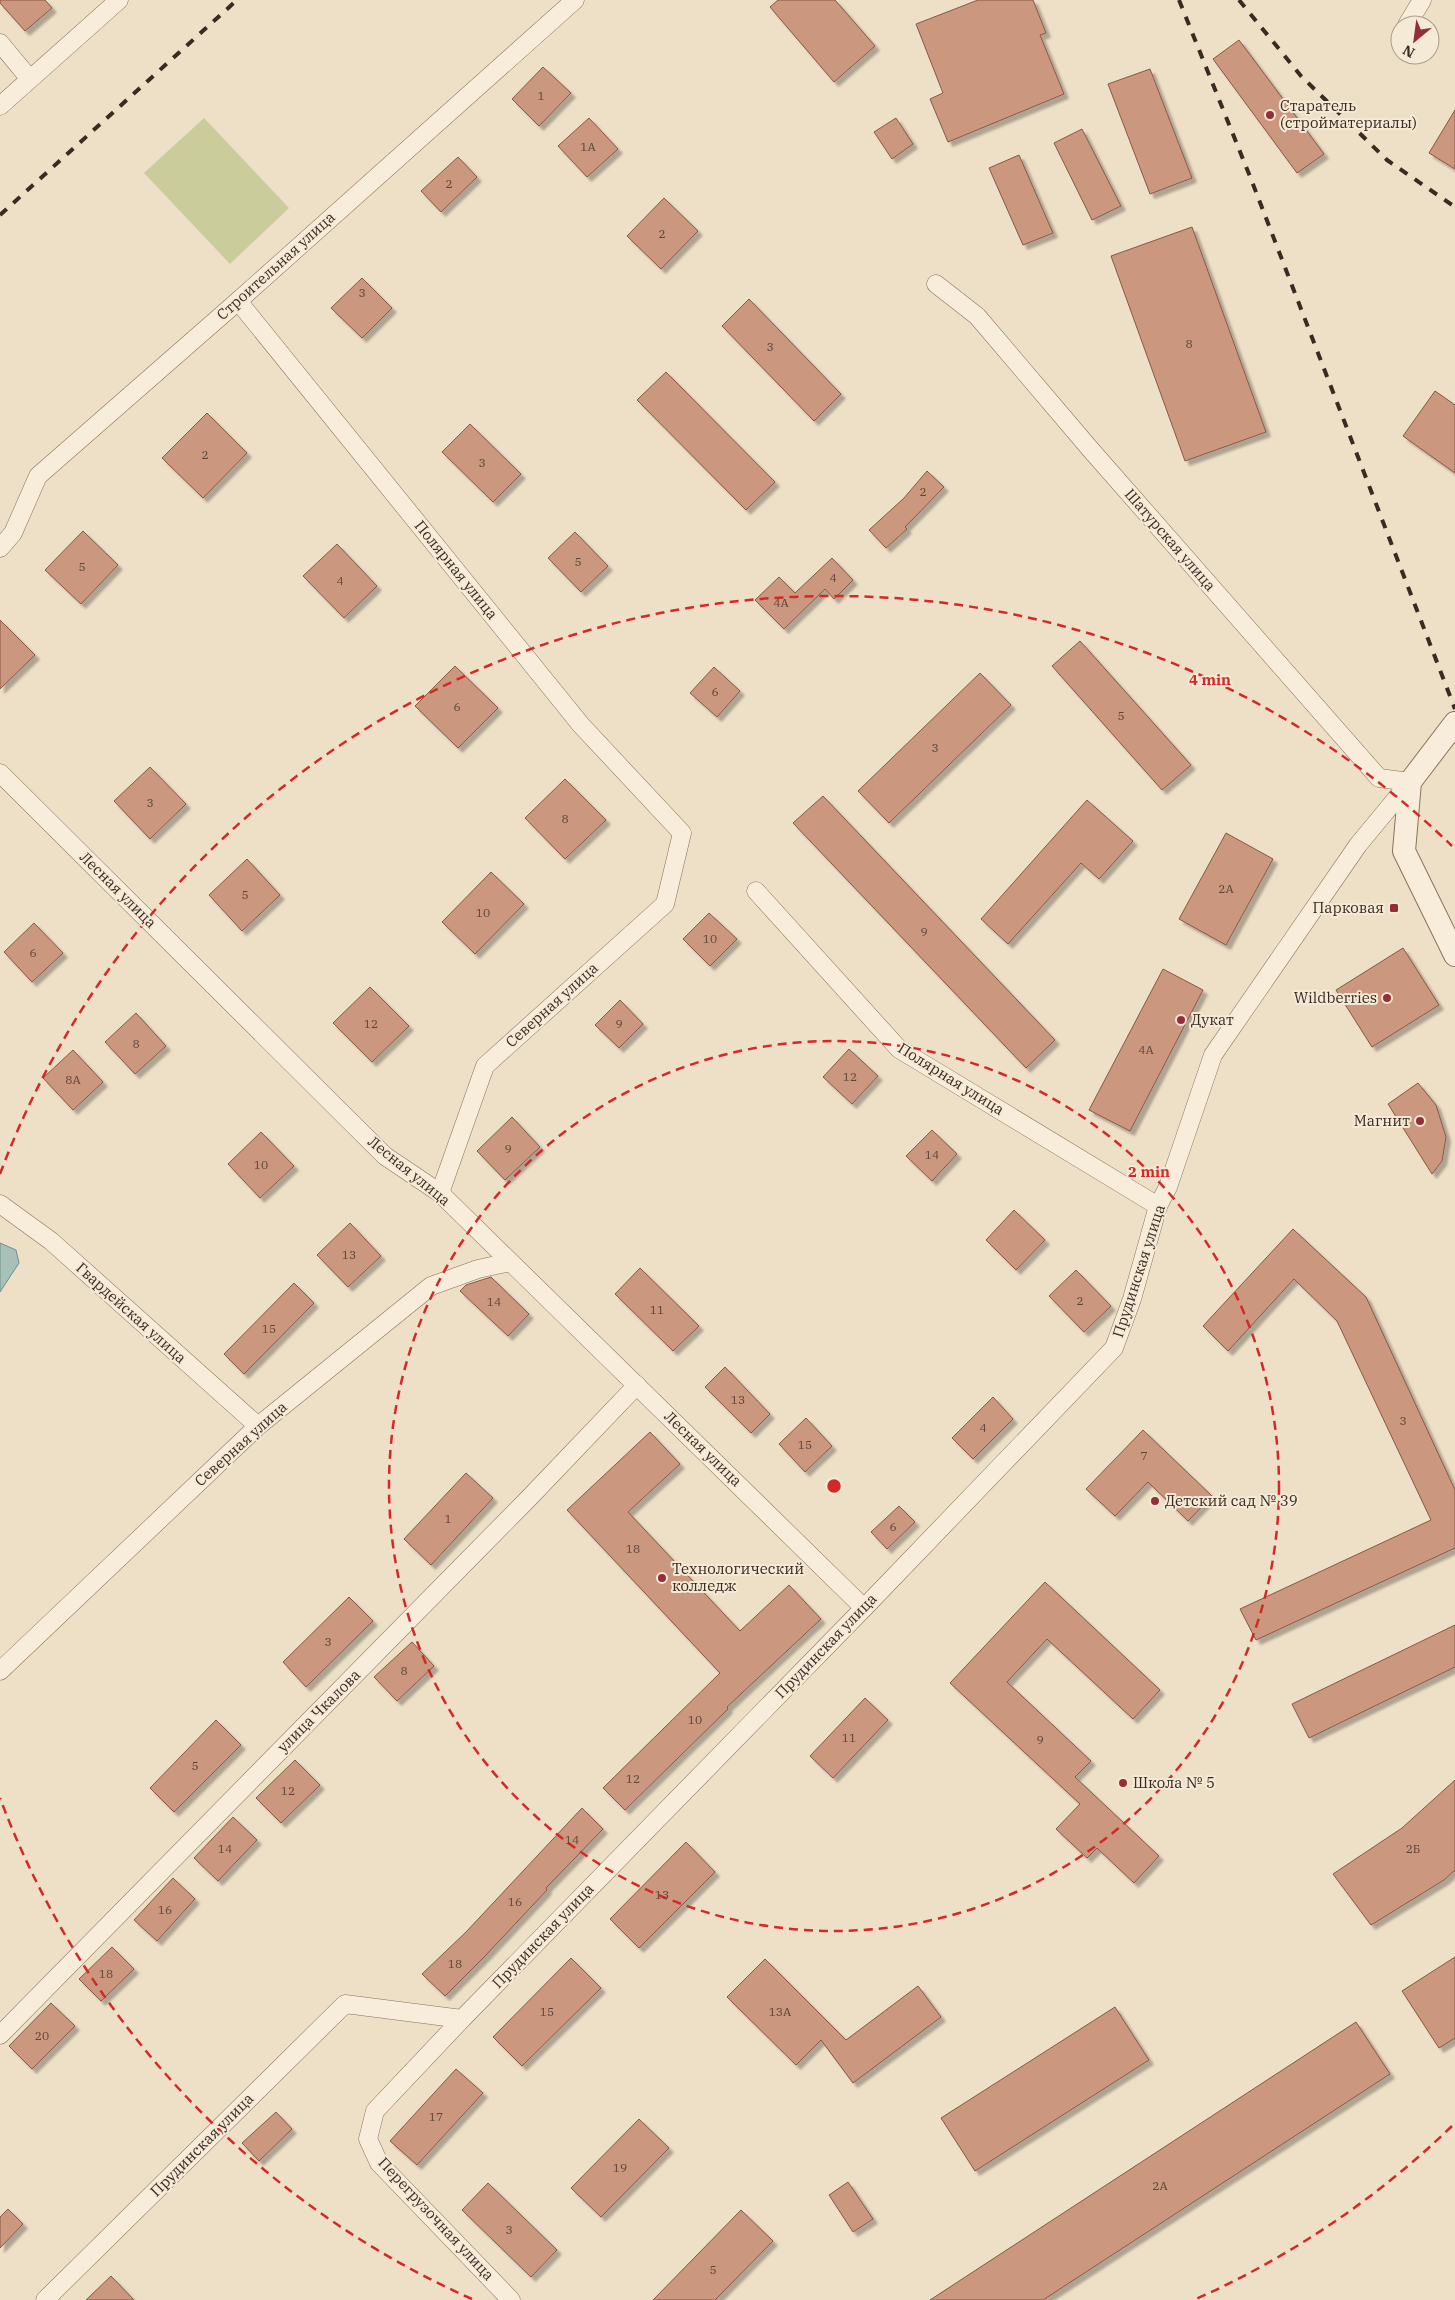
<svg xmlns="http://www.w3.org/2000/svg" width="1455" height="2300" font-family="'IBM Plex Serif',serif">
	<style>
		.green { fill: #cacc9b }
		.water { fill: #a8c1b8; stroke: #6f9085 }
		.building { fill: #cb977e; stroke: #885843; filter: url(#shadow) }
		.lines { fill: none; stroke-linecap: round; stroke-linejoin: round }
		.minor-casing { stroke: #89715d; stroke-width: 19 }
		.tertiary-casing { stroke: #89715d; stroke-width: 24 }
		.minor { stroke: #f8edda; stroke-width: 18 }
		.tertiary { stroke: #f8edda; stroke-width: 22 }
		.rail { stroke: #3a2a20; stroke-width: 4; stroke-dasharray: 9 9; stroke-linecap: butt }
		.ring { fill: none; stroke: #d62828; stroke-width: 2.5; stroke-dasharray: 9 6 }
		.poi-dot { fill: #972e37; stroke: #f5ead6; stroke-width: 2 }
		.labels { text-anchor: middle; stroke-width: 4; stroke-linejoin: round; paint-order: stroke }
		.number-label { font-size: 12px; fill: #5e4538 }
		.poi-label { font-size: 15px; fill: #3a2a20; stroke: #f5ead6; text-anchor: start }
		.street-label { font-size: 15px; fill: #3a2a20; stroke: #f5ead6 }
		.centre { fill: #d62828; stroke: #f5ead6; stroke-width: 2.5 }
		.ring-label { font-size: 15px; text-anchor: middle; font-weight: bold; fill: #d62828; stroke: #f5ead6; stroke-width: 4; stroke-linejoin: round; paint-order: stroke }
	</style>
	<defs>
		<filter id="shadow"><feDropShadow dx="4.5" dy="4.5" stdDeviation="1" flood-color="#0004"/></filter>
	</defs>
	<rect width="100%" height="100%" fill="#eedfc7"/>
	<!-- green -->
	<polygon class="green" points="204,118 289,208 230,264 144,173"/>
	<!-- water -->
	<polygon class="water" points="0,1243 16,1250 19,1263 0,1292"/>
	<!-- building -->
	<g class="building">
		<polygon points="0,0 45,0 52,8 25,31 0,3"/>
		<polygon points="778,0 835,0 875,46 834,82 770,7"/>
		<polygon points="978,0 1033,0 1046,33 1040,35 1064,94 948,142 930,99 943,93 916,24"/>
		<polygon points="1239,40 1324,154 1297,173 1213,59"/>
		<polygon points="543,67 571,93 539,126 512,99"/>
		<polygon points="1150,69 1192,178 1150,194 1108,84"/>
		<polygon points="1455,110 1455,169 1429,153"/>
		<polygon points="589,118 618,149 587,177 558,146"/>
		<polygon points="896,118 913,144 892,159 874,132"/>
		<polygon points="1082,129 1121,206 1092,220 1054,143"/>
		<polygon points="1019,155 1053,233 1023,245 989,168"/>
		<polygon points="458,157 477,177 441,212 421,191"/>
		<polygon points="664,198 698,231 661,269 627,236"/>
		<polygon points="1192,227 1266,432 1185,461 1111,256"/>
		<polygon points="362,278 392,308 362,338 331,308"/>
		<polygon points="749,299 841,394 814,421 722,326"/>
		<polygon points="666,372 775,482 746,510 637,400"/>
		<polygon points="1435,391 1455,405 1455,473 1403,436"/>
		<polygon points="207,413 247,453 203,498 162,458"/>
		<polygon points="470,424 521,474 493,502 442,452"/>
		<polygon points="927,471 944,487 905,527 907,529 886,548 869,530 904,498"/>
		<polygon points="83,531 118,565 81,604 45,570"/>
		<polygon points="575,532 608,566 581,592 548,558"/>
		<polygon points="337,544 377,586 344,618 303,576"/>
		<polygon points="832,558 853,580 834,599 825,589 784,629 755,600 779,577 795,593"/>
		<polygon points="0,620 35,655 0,689"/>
		<polygon points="1080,641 1191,765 1162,790 1052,666"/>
		<polygon points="455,666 498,708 458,748 415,706"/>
		<polygon points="714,667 740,691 717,717 690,693"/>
		<polygon points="980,673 1011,705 889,823 858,791"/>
		<polygon points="150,767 186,804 150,839 114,801"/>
		<polygon points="565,779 606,820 565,859 525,818"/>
		<polygon points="823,796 1055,1040 1026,1068 793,823"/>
		<polygon points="1087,800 1133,841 1099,879 1081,863 1008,944 981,919"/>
		<polygon points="1226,833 1273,859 1226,945 1179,919"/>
		<polygon points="247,859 280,895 242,931 209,895"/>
		<polygon points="491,872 524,904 475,954 442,922"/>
		<polygon points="709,913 737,939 710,966 683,939"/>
		<polygon points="34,923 63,953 32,982 4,952"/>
		<polygon points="1403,948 1439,1005 1372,1047 1336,990"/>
		<polygon points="1163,969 1203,990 1130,1131 1089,1110"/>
		<polygon points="370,987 409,1026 372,1062 333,1023"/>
		<polygon points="620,1000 643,1024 619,1048 595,1025"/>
		<polygon points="136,1013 166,1046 135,1074 105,1042"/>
		<polygon points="849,1049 878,1076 852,1104 823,1077"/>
		<polygon points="73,1050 103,1082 73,1110 43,1078"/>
		<polygon points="1418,1083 1436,1105 1446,1137 1442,1161 1432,1174 1388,1104"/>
		<polygon points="512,1117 540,1147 505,1180 477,1151"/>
		<polygon points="932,1130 957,1154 932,1181 906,1156"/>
		<polygon points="261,1132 294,1166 260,1198 228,1164"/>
		<polygon points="1014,1210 1045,1240 1016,1270 986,1240"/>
		<polygon points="350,1223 381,1256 348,1287 317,1255"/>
		<polygon points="1293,1229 1366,1297 1455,1490 1455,1548 1256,1640 1240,1609 1431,1520 1337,1321 1294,1279 1228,1351 1203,1326"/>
		<polygon points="640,1268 699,1326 673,1351 615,1294"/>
		<polygon points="1076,1270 1111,1306 1084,1332 1049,1296"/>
		<polygon points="491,1277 529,1314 508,1336 460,1291 466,1285"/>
		<polygon points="294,1283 314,1303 244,1374 224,1354"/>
		<polygon points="725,1367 770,1414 751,1433 705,1387"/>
		<polygon points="993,1397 1013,1419 973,1459 952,1438"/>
		<polygon points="806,1418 832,1446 805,1472 779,1444"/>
		<polygon points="1143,1430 1212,1496 1188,1521 1148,1482 1115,1516 1086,1489"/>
		<polygon points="650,1432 680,1464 628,1512 740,1631 789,1585 821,1619 727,1707 728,1709 625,1810 603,1788 720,1673 567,1510"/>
		<polygon points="466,1473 493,1498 431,1565 404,1539"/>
		<polygon points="899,1506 915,1522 887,1549 871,1532"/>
		<polygon points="1045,1582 1160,1690 1133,1719 1047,1639 1007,1682 1091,1761 1075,1777 1159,1856 1134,1883 1097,1848 1087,1858 1056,1829 1080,1804 950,1683"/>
		<polygon points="349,1597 373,1621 306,1687 283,1662"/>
		<polygon points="1455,1625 1455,1667 1309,1738 1292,1704"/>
		<polygon points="412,1642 434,1666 397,1701 374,1677"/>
		<polygon points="865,1698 888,1720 833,1778 810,1756"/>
		<polygon points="216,1720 241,1745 174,1812 150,1788"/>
		<polygon points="295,1760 320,1785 281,1823 256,1798"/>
		<polygon points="1455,1780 1455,1870 1444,1880 1371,1925 1333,1874 1402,1828"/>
		<polygon points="582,1808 603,1829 546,1888 547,1890 486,1955 445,1996 422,1974 466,1932"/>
		<polygon points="233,1817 257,1840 218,1881 194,1858"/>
		<polygon points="686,1842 715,1872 639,1948 610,1919"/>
		<polygon points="173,1878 195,1899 157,1941 134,1920"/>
		<polygon points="112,1947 134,1969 101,2001 79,1979"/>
		<polygon points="1455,1957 1455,2038 1439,2048 1402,1991"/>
		<polygon points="571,1958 601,1988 522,2066 493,2037"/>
		<polygon points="765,1959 846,2040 918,1986 941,2017 853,2083 821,2040 796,2065 727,1997"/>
		<polygon points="51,2003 75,2026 32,2069 9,2046"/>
		<polygon points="1115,2007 1149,2060 975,2171 941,2118"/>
		<polygon points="1356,2022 1390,2074 1043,2300 930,2300"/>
		<polygon points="456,2069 483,2093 417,2165 390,2141"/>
		<polygon points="276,2112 292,2129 259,2161 242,2143"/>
		<polygon points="639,2119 669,2148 601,2217 571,2188"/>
		<polygon points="848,2182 873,2219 853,2232 829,2195"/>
		<polygon points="488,2183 557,2250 531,2277 462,2210"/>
		<polygon points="8,2209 23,2224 0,2248 0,2217"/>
		<polygon points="741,2210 773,2241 715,2300 653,2300"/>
		<polygon points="111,2276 134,2300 86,2300"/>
	</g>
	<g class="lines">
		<!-- minor casing -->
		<g class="minor-casing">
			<g id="minor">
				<polyline points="1407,25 1422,0"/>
				<polyline points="0,43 29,78"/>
				<polyline points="0,106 119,0"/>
				<polyline points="936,284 977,316 1091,450 1379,778 1410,782"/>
				<polyline points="238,301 581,725 682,833 665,904 485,1066 440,1193"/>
				<polyline points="0,548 13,533 38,476 238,301 575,0"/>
				<polyline points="0,773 385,1156 440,1193 864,1608"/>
				<polyline points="756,891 899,1049 1158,1206"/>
				<polyline points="0,1204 51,1241 258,1426"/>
				<polyline points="0,1671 258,1426 431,1286 478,1269 510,1262"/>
				<polyline points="462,2019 375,2111 368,2139 379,2163 511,2300"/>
				<polyline points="0,2035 529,1498 637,1385"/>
				<polyline points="45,2300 345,2004 462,2019 864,1608 1114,1348 1132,1299 1158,1206 1168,1187 1213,1055 1358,845 1410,782"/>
			</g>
		</g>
		<!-- tertiary casing -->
		<g class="tertiary-casing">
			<polyline id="tertiary" points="1455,723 1410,782 1404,851 1455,955"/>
		</g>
		<!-- minor -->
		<use href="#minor" class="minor"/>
		<!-- tertiary -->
		<use href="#tertiary" class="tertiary"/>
		<!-- rail -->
		<g class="rail">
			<polyline points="1179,0 1251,179 1455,709"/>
			<polyline points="1239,0 1301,76 1387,160 1455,207"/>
			<polyline points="0,215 237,0"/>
		</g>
	</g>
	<!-- distance rings -->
	<g class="ring">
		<circle cx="834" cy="1486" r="445"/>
		<path d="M1452 2126A890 890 0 0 1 1196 2299M472 2299A890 890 0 0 1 0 1798M0 1174A890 890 0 0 1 1452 846"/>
	</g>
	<!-- markers -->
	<g class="poi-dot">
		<circle cx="1270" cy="115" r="5"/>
		<rect x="1389" y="903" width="10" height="10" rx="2.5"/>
		<circle cx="1387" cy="998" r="5"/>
		<circle cx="1181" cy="1020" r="5"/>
		<circle cx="1420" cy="1121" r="5"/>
		<circle cx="1155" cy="1501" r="5"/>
		<circle cx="662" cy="1578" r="5"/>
		<circle cx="1123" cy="1783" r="5"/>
	</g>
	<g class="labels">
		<!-- number labels -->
		<g class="number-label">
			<text x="541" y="100">1</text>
			<text x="588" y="151">1А</text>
			<text x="449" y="188">2</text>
			<text x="662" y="238">2</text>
			<text x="362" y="297">3</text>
			<text x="1189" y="348">8</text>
			<text x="770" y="351">3</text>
			<text x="205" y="459">2</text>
			<text x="482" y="467">3</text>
			<text x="923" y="496">2</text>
			<text x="578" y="566">5</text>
			<text x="82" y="571">5</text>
			<text x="833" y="582">4</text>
			<text x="340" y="585">4</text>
			<text x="781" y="607">4А</text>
			<text x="715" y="696">6</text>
			<text x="457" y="711">6</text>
			<text x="1121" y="720">5</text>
			<text x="935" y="752">3</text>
			<text x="150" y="807">3</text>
			<text x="565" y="823">8</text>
			<text x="1226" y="893">2А</text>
			<text x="245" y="899">5</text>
			<text x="483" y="917">10</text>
			<text x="924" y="936">9</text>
			<text x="710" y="943">10</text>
			<text x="33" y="957">6</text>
			<text x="371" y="1028">12</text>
			<text x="619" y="1028">9</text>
			<text x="136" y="1048">8</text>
			<text x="1146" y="1054">4А</text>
			<text x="850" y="1081">12</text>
			<text x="73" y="1084">8А</text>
			<text x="508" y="1153">9</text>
			<text x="932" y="1159">14</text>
			<text x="261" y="1169">10</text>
			<text x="349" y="1259">13</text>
			<text x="1080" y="1305">2</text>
			<text x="494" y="1306">14</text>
			<text x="657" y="1314">11</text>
			<text x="269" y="1333">15</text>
			<text x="738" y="1404">13</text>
			<text x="1403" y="1425">3</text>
			<text x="983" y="1432">4</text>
			<text x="805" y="1449">15</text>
			<text x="1144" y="1460">7</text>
			<text x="448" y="1523">1</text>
			<text x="893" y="1531">6</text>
			<text x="633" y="1553">18</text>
			<text x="328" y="1646">3</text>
			<text x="404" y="1675">8</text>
			<text x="695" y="1724">10</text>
			<text x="849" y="1742">11</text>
			<text x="1040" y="1744">9</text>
			<text x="195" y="1770">5</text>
			<text x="633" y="1783">12</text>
			<text x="288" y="1795">12</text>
			<text x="572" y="1844">14</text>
			<text x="225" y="1853">14</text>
			<text x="1413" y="1853">2Б</text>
			<text x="662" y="1899">13</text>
			<text x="515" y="1906">16</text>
			<text x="165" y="1914">16</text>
			<text x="455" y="1968">18</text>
			<text x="106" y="1978">18</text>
			<text x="547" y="2016">15</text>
			<text x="780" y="2016">13А</text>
			<text x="42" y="2040">20</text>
			<text x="436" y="2121">17</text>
			<text x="620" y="2172">19</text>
			<text x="1160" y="2190">2А</text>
			<text x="509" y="2234">3</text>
			<text x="713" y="2274">5</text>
		</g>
		<!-- poi labels -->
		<g class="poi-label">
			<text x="1280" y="111">Старатель<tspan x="1280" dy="17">(стройматериалы)</tspan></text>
			<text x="1384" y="913" text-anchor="end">Парковая</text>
			<text x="1377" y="1003" text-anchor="end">Wildberries</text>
			<text x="1191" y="1025">Дукат</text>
			<text x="1410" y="1126" text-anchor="end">Магнит</text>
			<text x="1165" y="1506">Детский сад № 39</text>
			<text x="672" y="1574">Технологический<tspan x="672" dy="17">колледж</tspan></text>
			<text x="1133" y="1788">Школа № 5</text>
		</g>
		<!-- street labels -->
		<g class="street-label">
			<text transform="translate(276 266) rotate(-42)" y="5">Строительная улица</text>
			<text transform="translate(1170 540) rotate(49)" y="5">Шатурская улица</text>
			<text transform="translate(456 570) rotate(51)" y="5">Полярная улица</text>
			<text transform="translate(118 890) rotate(45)" y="5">Лесная улица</text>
			<text transform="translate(552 1005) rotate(-42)" y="5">Северная улица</text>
			<text transform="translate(951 1079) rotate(32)" y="5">Полярная улица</text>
			<text transform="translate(409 1171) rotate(39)" y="5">Лесная улица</text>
			<text transform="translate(1139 1271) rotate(-72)" y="5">Прудинская улица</text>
			<text transform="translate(131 1313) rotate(42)" y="5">Гвардейская улица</text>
			<text transform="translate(241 1444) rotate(-42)" y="5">Северная улица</text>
			<text transform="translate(703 1449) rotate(44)" y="5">Лесная улица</text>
			<text transform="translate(826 1646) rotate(-46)" y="5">Прудинская улица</text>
			<text transform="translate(319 1711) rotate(-45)" y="5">улица Чкалова</text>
			<text transform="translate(543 1936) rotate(-46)" y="5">Прудинская улица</text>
			<text transform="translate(202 2145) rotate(-45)" y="5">Прудинская улица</text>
			<text transform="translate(436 2219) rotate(47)" y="5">Перегрузочная улица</text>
		</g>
	</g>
	<circle cx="834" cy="1486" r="8" class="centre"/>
	<g class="ring-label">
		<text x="1210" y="685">4 min</text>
		<text x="1149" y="1177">2 min</text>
	</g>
	<!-- north arrow -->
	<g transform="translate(1415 40) rotate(209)"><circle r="24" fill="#f5ead6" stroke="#aa9d8d"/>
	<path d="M0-4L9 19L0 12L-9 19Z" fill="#972e37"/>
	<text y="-8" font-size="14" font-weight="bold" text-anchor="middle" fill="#3a2a20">N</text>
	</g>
</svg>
